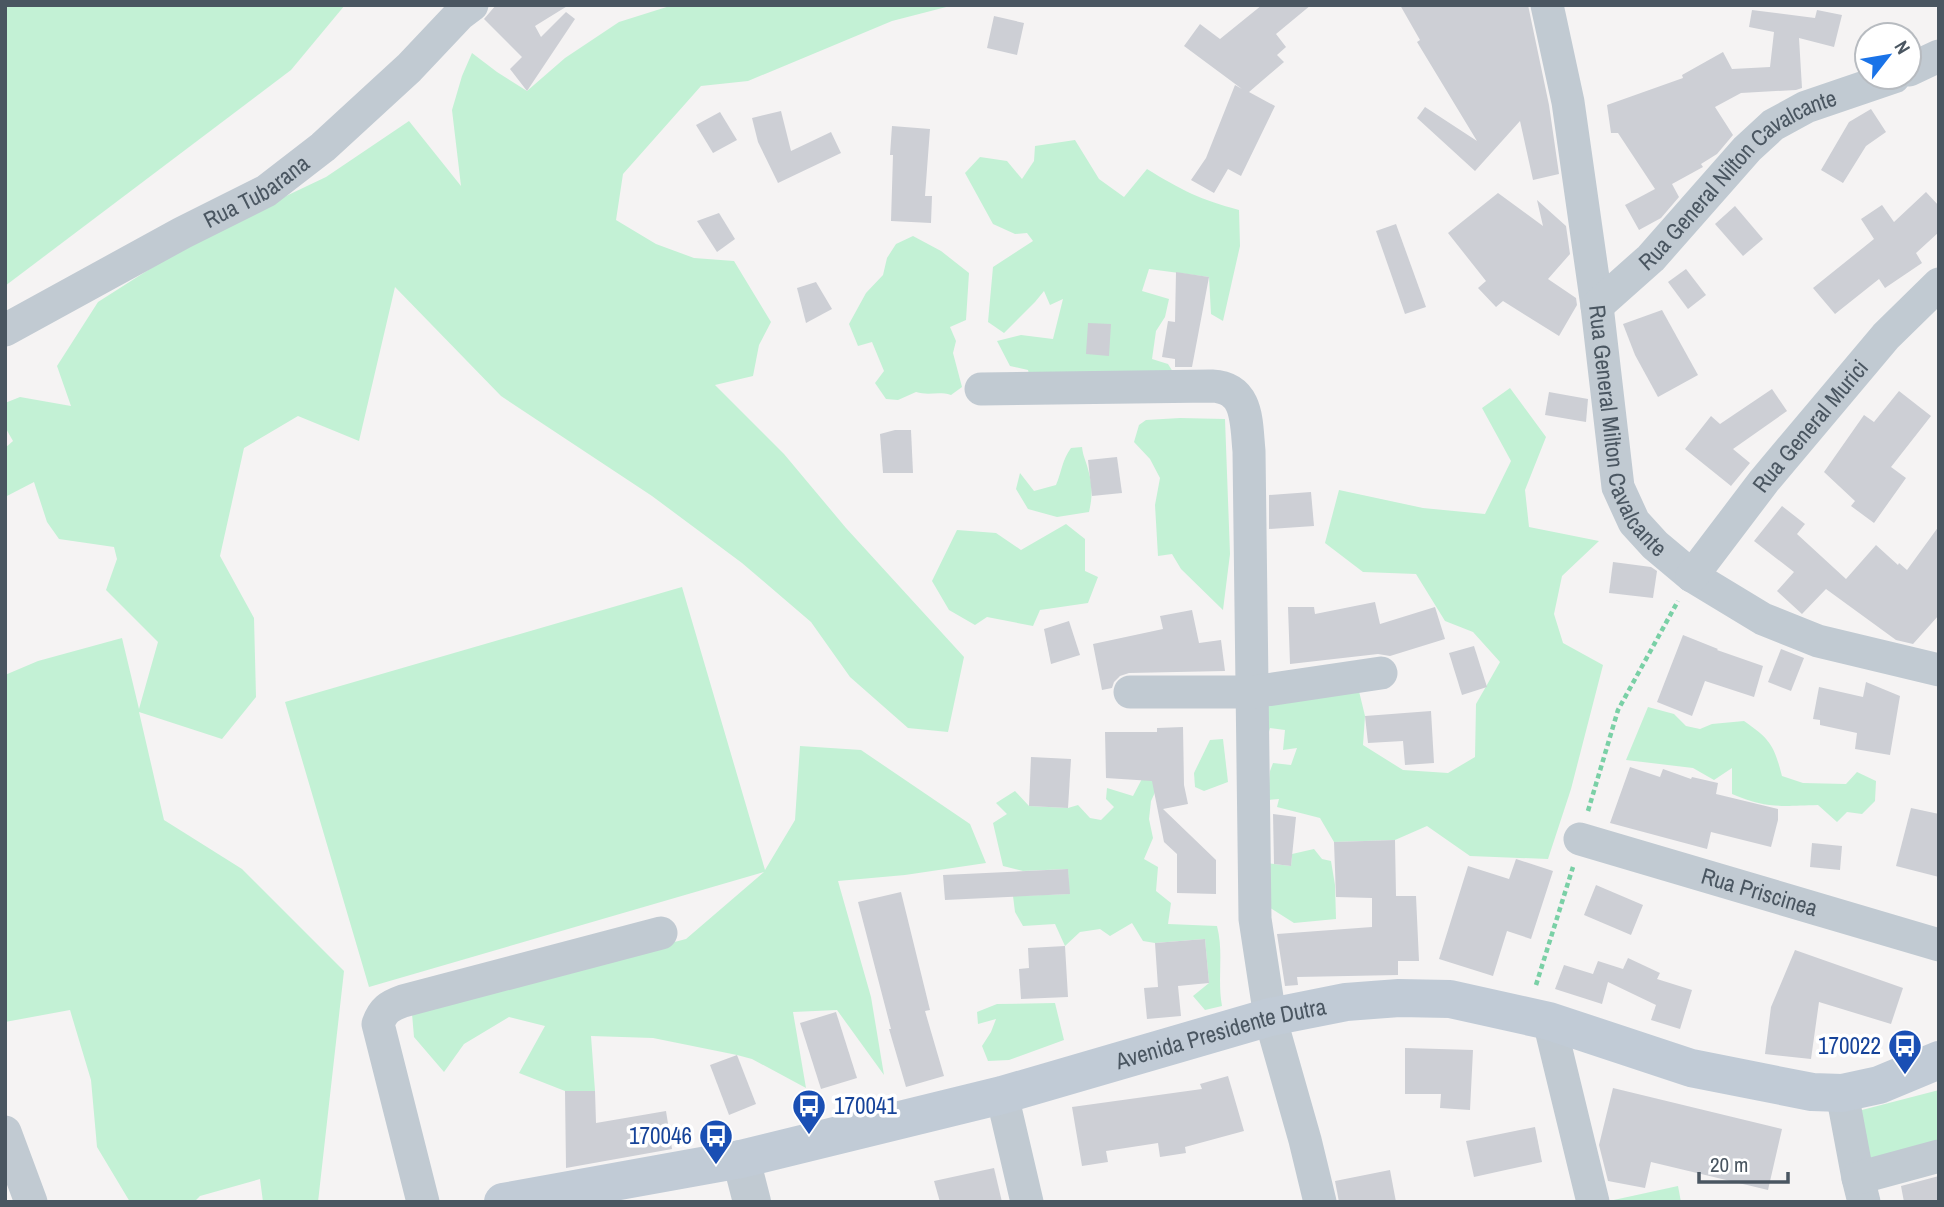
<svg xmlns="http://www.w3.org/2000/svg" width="1944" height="1207" font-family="'Archivo Narrow',sans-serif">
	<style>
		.green { fill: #c3f1d5 }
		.building { fill: #cdcfd5 }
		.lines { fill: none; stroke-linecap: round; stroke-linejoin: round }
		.path { stroke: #7ad0a6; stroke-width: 4.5; stroke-dasharray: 5 3.5; stroke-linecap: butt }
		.minor { stroke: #c1cad2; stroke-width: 33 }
		.tertiary { stroke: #c1cad2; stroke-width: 38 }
		.secondary { stroke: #c1cbd6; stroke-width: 38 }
		.labels { text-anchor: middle; stroke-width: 7; stroke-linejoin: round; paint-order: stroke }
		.street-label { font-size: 23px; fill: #4a5661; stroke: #fff }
		.transit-label { font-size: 23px; fill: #164399; stroke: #fff; text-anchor: end }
	</style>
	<rect width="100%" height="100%" fill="#f5f3f3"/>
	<!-- green -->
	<g class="green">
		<polygon points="5,5 345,5 291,70 5,286"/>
		<polygon points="673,5 954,5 892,21 748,81 701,86 623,174 616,220 656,244 694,258 734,261 771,322 759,345 753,376 715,385 784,454 846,528 964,657 948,732 908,728 850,677 811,622 742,563 652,496 501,396 395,287 359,441 298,416 244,448 220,556 254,618 256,697 222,739 139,712 164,820 242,869 344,971 318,1202 263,1202 260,1179 200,1196 194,1202 130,1202 97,1147 91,1080 70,1010 5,1022 5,675 38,661 122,638 139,709 158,642 106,590 117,559 114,547 59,539 47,522 34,482 5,497 5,448 13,441 5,427 5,403 20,397 71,406 57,366 98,302 200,237 326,177 409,121 461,186 452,110 462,76 472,53 497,72 527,91 565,58 619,22"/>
		<path d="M1075 140 1099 179 1124 197 1147 169C1181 190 1201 200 1239 210L1240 246 1223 321 1211 314 1209 277 1149 269 1142 291 1169 299 1165 317 1156 331 1152 359 1168 364 1180 383 1032 386 1028 370 1010 366 997 341 1021 335 1053 339 1063 299 1050 305 1044 291 1035 302 1004 333 988 322 993 267 1033 241 1027 233 1015 234 993 224 965 173 980 157 1007 161 1022 179 1034 161 1035 146Z"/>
		<path d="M913 236 941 251 969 273 966 320 950 327 956 341 953 353 962 387 951 395C938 391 929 396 916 392L898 400 886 399 875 383 884 371 872 342 858 346 849 324 866 293 883 275 887 258 896 244Z"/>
		<polygon points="1510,388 1546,437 1525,490 1529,527 1599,541 1562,576 1554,614 1563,643 1603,665 1571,789 1548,859 1470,856 1427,826 1395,840 1334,842 1320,818 1277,807 1279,799 1268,800 1270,771 1273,763 1291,765 1297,748 1283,750 1285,730 1270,728 1263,754 1252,712 1324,673 1357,683 1365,716 1363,745 1403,770 1448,773 1475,757 1476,704 1500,662 1473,632 1445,621 1416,574 1363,572 1325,543 1339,490 1423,508 1485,514 1511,461 1482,408"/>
		<polygon points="1180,418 1225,419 1230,554 1223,610 1181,569 1172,554 1158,556 1155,505 1160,478 1150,459 1134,442 1139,425 1146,420"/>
		<path d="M1082 447C1083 457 1087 463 1089 473 1093 487 1092 499 1089 512L1057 517 1028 509 1016 489 1020 473 1034 491 1056 485C1062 471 1062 460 1071 448Z"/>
		<polygon points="1066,524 1085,539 1085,571 1098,577 1088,603 1040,610 1033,626 987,617 975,625 949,610 932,581 957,530 996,533 1021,550"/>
		<polygon points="682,587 765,870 795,820 800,746 861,750 970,824 986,863 905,875 838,881 871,997 884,1075 837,1010 793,1012 806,1088 752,1059 737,1055 653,1038 591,1036 595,1091 565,1091 519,1073 545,1026 509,1017 464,1044 444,1072 414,1037 411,1002 559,972 686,939 764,872 369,987 285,702"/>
		<path d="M1648 707 1674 714 1686 726 1700 729 1712 724 1744 721C1770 739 1774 745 1782 776L1803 783 1846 784 1857 772 1876 781 1875 801 1862 814 1847 812 1837 822 1818 805C1780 806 1768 809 1732 794V768L1714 780 1693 768 1626 760Z"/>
		<path d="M1147 737 1157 788 1151 801 1149 819 1153 838 1144 859 1158 867 1156 891 1171 903 1168 924 1217 926C1224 953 1217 979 1222 1006L1205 1010 1193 996 1209 983 1205 939 1155 943 1143 941 1132 923 1110 936 1100 929 1080 932 1065 946 1055 924 1023 926 1015 912 1013 896 1069 894 1068 869 1023 871 1003 866 993 823 1007 814 996 803 1015 791 1029 806 1068 808 1078 805 1090 818 1101 820 1114 807 1106 799 1107 788 1133 796 1145 773Z"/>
		<polygon points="1223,739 1228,782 1204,791 1195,787 1194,773 1210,740"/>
		<polygon points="1314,849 1322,859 1331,861 1335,885 1336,919 1294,923 1261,902 1259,862 1291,866 1292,854"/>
		<polygon points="1055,1003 1064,1040 1009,1060 988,1061 982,1046 991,1032 996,1019 978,1024 977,1012 997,1004"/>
		<polygon points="1939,1090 1939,1143 1866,1159 1858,1111"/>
		<polygon points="1678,1186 1681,1202 1609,1201"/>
	</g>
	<!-- building -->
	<g class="building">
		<polygon points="496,5 569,5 535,26 541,37 566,12 575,19 527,91 510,69 522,57 484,19"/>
		<polygon points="1262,5 1311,5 1276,34 1286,47 1277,55 1284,62 1249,92 1275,106 1241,176 1228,169 1214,193 1191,180 1206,158 1235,85 1242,89 1184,46 1200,24 1220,39"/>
		<polygon points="1400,5 1528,5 1549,105 1559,174 1533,180 1520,121 1475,171 1417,118 1425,107 1477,141 1417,42 1420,40"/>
		<polygon points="1752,10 1815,18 1817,10 1842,15 1834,47 1799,38 1802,88 1796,90 1741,93 1715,107 1733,135 1717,154 1701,164 1703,167 1672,184 1679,197 1661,218 1639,230 1625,205 1655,189 1618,133 1611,133 1607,105 1683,78 1682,75 1723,52 1732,69 1770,67 1774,32 1749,27"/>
		<polygon points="994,16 1024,23 1017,55 987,48"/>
		<polygon points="1871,109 1886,132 1866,146 1843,183 1821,170 1849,122"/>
		<polygon points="781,111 791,151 831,132 841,153 778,183 758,142 752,118"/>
		<polygon points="720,112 737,140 713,153 696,125"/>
		<polygon points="892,126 930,129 925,196 932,196 931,223 891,221 893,155 890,155"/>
		<polygon points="1926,192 1939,206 1939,232 1916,253 1922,263 1885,288 1879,279 1835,314 1813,288 1874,239 1861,219 1882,205 1894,222"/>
		<polygon points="1498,193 1543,226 1537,200 1566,226 1570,254 1548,279 1576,298 1577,305 1559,336 1503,301 1496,307 1478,288 1486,281 1448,233"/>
		<polygon points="1735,206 1763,239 1743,256 1715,224"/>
		<polygon points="719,213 735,239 717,252 697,221"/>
		<polygon points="1396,224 1426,307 1405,314 1376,231"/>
		<polygon points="1686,269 1706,295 1688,309 1668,282"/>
		<polygon points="1176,272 1209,277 1192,367 1175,367 1175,359 1162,357 1168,321 1175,322"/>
		<polygon points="816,282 832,309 806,323 797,288"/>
		<polygon points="1662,310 1698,375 1658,397 1635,355 1623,324"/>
		<polygon points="1088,323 1111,324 1109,356 1086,354"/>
		<polygon points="1772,389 1787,411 1733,449 1750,463 1731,486 1685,449 1711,416 1720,424"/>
		<polygon points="1899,391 1931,416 1891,467 1906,478 1874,523 1851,506 1855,501 1824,472 1864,415 1874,422"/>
		<polygon points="1549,392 1588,399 1586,422 1545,415"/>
		<polygon points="895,430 911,430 913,473 883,473 880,434"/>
		<polygon points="1117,457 1122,493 1092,496 1088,460"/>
		<polygon points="1311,492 1314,526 1269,529 1269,495"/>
		<polygon points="1782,506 1805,524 1797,534 1846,579 1876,545 1898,565 1899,563 1907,570 1939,526 1939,615 1913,644 1896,640 1826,589 1802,614 1777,591 1794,572 1754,541"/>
		<polygon points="1613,562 1651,567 1657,571 1653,598 1609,593"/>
		<polygon points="1375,602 1380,624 1435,607 1445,639 1390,656 1378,654 1290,664 1288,607 1314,607 1315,614"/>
		<polygon points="1192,610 1199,643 1221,640 1225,671 1129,673 1120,676 1114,682 1112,688 1102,690 1093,644 1163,629 1160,616"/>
		<polygon points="1069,621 1080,655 1051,664 1044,629"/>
		<polygon points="1683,635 1718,649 1717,650 1763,666 1754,697 1705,681 1692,716 1657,702"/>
		<polygon points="1474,646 1487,687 1462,695 1449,653"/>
		<polygon points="1781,649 1804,658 1791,691 1768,682"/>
		<polygon points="1866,682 1900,696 1890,755 1855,749 1857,733 1820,725 1820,720 1813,719 1819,687 1863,697"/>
		<polygon points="1431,711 1434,763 1405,765 1403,741 1368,743 1365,716"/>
		<polygon points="1183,727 1184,785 1188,804 1163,809 1216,860 1216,894 1177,893 1177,854 1164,842 1152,781 1106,778 1105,732 1157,732 1157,728"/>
		<polygon points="1031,757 1071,759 1068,808 1029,806"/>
		<polygon points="1630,767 1660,777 1663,769 1691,779 1692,777 1718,783 1716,794 1778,809 1778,820 1771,847 1711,832 1707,849 1610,823"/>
		<polygon points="1911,808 1939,814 1939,877 1896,866"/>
		<polygon points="1273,814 1296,817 1291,866 1274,864"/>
		<polygon points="1395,840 1396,896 1416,896 1419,961 1398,961 1398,975 1297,977 1298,985 1285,986 1277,934 1372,927 1372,898 1336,897 1334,842"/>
		<polygon points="1812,843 1842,846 1840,870 1810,867"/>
		<polygon points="1516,859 1553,871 1531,939 1507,931 1493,976 1439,959 1468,866 1509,879"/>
		<polygon points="1068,869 1070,894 945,900 943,875"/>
		<polygon points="1596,885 1643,905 1631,935 1584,915"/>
		<polygon points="901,892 930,1010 925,1011 944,1076 906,1087 889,1029 891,1029 858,902"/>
		<polygon points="1205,939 1209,983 1178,986 1181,1016 1147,1019 1144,988 1158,987 1155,943"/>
		<polygon points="1065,946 1068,997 1021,999 1019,969 1029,968 1028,948"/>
		<polygon points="1795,950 1903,988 1891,1024 1819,1002 1811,1059 1765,1054 1771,1007"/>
		<polygon points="1628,958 1660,973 1657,979 1692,990 1680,1029 1651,1020 1656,1005 1608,982 1602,1004 1555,989 1564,965 1593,974 1598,961 1623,969"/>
		<polygon points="836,1012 857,1078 821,1089 800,1023"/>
		<polygon points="1405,1048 1473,1050 1470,1110 1440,1108 1441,1094 1405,1094"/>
		<polygon points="737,1055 756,1104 729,1115 710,1065"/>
		<polygon points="1228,1076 1244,1131 1185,1147 1186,1153 1160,1157 1158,1143 1106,1151 1108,1162 1082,1166 1072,1107 1202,1089 1200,1084"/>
		<polygon points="1613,1088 1782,1129 1768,1190 1651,1162 1645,1188 1608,1181 1599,1145"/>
		<polygon points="565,1091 595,1091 596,1123 666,1111 672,1149 566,1168"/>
		<polygon points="1535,1127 1542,1162 1474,1177 1466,1141"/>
		<polygon points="994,1168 1002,1202 940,1202 934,1181"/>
		<polygon points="1390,1170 1396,1202 1339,1202 1335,1181"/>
		<polygon points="1939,1176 1939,1202 1904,1202 1901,1186"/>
	</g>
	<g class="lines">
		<!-- path -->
		<g class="path">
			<polyline points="1588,811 1618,710 1678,601"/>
			<polyline points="1536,985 1573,867"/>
		</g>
		<!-- minor -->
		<g class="minor">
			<path id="s1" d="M1547 5 1568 102 1597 306 1618 487 1634 522 1655 545 1692 576 1763 619 1818 641 1939 670"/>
			<polyline points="1909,70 1939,56"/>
			<path id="s2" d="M1597 306 1651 258 1747 149 1773 125 1806 107 1894 77"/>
			<path id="s3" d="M5 330 182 233 266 191 323 147 409 68 460 14 472 5"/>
			<path d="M981 389 1212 386C1249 388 1246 422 1249 451L1255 919 1270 1017 1305 1140 1320 1202"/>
			<path id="s4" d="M1692 576 1764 481 1886 336 1939 284"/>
			<polyline points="1130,692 1253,692 1381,673"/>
			<path id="s5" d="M1580 839 1939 945"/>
			<polyline points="1549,1021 1593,1202"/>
			<polyline points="1842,1093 1858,1178 1864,1202"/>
			<polyline points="1002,1095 1027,1202"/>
			<polyline points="5,1132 31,1202"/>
			<polyline points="1858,1178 1939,1156"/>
			<path d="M423 1202 378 1024C383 1010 389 1006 403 1001L661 933"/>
		</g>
		<!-- tertiary -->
		<polyline class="tertiary" points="741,1159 752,1202"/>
		<!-- secondary -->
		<path class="secondary" id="s6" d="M503 1202 741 1159 1002 1095 1270 1017 1346 1002 1399 998 1450 999 1549 1021 1691 1068 1812 1092 1842 1093 1879 1085 1939 1060"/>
	</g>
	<!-- icons -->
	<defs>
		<g id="bus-pin" transform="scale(1.75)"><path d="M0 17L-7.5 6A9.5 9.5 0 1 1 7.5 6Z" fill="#1a4fb4" stroke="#fff"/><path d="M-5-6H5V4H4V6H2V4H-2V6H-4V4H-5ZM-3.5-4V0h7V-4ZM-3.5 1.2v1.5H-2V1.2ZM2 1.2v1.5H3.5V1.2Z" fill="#fff"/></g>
	</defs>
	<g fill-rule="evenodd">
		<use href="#bus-pin" x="1905" y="1046"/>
		<use href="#bus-pin" x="809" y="1106"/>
		<use href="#bus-pin" x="716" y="1136"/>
	</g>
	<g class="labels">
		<!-- street labels -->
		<g class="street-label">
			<text dy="8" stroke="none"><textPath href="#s2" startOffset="191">Rua General Nilton Cavalcante</textPath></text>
			<text dy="8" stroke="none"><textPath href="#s3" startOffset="287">Rua Tubarana</textPath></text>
			<text dy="8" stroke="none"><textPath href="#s1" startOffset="436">Rua General Milton Cavalcante</textPath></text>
			<text dy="8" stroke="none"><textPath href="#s4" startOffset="191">Rua General Murici</textPath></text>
			<text dy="8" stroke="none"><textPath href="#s5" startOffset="187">Rua Priscinea</textPath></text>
			<text dy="8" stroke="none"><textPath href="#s6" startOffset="738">Avenida Presidente Dutra</textPath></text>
		</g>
		<!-- transit labels -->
		<g class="transit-label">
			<text x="1881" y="1054">170022</text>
			<text x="834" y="1114" text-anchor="start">170041</text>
			<text x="692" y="1144">170046</text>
		</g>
	</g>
	<!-- border -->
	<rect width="1944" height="1207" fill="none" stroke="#4a5661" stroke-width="14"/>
	<!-- north arrow -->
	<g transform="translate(1888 56) rotate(59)"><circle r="33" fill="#ffffff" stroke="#b7bbc0" stroke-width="2"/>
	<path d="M0-5L12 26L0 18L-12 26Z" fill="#1a73e8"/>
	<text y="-10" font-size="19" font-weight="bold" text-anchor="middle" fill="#4a5661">N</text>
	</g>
	<!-- scale -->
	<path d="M1699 1172v10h89v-10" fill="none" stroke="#4a5661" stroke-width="3.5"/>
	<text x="1710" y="1172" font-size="21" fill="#4a5661" stroke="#ffffff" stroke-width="5" paint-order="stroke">20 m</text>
</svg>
